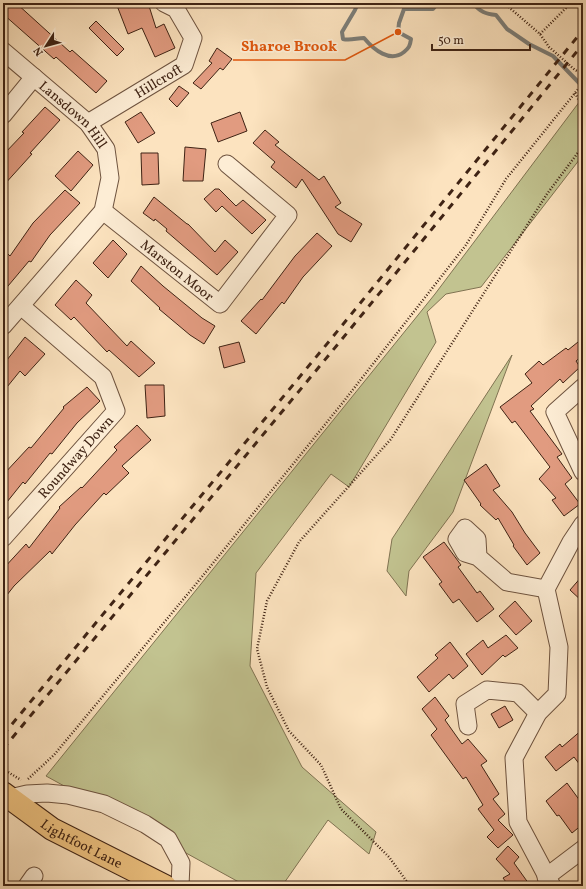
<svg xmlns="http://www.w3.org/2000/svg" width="586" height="889" font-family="Vollkorn,serif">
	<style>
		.green { fill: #c2c390; stroke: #807352 }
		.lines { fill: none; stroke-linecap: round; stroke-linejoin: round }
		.stream { stroke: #7c7e79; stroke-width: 4 }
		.building { fill: #e19b80; stroke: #3f2314 }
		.minor-casing { stroke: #6e533f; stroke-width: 19 }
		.major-casing { stroke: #3f2314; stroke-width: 24 }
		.path { stroke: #3f2314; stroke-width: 2.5; stroke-dasharray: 1 2; stroke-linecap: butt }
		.minor { stroke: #fdedd5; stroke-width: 17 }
		.major { stroke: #eec280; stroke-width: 22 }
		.rail { stroke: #3f2314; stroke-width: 3; stroke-dasharray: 7 7; stroke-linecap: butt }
		.labels { text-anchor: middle; stroke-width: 3.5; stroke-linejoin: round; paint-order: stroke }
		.street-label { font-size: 14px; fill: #3f2314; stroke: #fdedd5 }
		.leader { fill: none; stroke: #e0560c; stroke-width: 1.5 }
		.callout-dot { fill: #e0560c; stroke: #fdedd5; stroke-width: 1.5 }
		.callout-label { font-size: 15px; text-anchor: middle; font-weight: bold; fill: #e0560c; stroke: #fdedd5; stroke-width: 3.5; stroke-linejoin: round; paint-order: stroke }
	</style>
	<rect width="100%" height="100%" fill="#fce3bf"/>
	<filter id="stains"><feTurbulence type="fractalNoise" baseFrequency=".005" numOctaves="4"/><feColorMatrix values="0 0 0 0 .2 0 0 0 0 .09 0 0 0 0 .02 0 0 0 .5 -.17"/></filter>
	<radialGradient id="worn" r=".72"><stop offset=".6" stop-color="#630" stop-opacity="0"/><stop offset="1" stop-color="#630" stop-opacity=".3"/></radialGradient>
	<!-- green -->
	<g class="green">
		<polygon points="583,97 583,155 481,287 446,294 427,312 436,342 349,487 331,474 256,573 250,666 302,767 376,832 369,854 328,820 282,886 246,886 46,776 435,294"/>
		<polygon points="512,355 453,512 409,571 406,596 387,571 392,539"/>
	</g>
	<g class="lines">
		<!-- stream -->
		<g class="stream">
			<path d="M358 3 355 10 342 32 343 39C350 41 357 38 364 38 374 50 390 63 404 52 409 48 410 46 411 39L398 32 399 23 404 9H433L438 3"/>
			<path d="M473 3C480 12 486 14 496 15L507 29 529 44 553 56 583 87"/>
		</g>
	</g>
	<!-- building -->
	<g class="building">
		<polygon points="3,3 16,3 70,52 72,50 107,81 96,93 56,57 54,59 3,14"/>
		<polygon points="116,3 146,3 147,7 149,6 156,28 164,24 175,48 155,57 142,28 128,34"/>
		<polygon points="96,21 124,49 117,56 89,28"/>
		<polygon points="217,48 232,59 223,70 220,68 201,89 193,83 212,63 209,61"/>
		<polygon points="179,86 189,93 177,107 169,99"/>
		<polygon points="45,107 60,120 30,153 32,154 3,186 3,155 24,133 22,132"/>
		<polygon points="141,112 155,133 138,143 125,122"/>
		<polygon points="240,112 247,131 218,142 211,123"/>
		<polygon points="265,130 279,142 275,145 319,180 324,176 341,203 335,207 362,224 351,242 338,234 302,179 296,188 271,167 275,162 253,143"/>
		<polygon points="185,147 206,149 203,181 183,181"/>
		<polygon points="78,151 93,165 71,191 55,176"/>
		<polygon points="141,153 158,153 159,184 142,185"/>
		<polygon points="215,189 219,189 236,206 243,200 266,220 252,234 222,206 216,212 204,199"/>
		<polygon points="65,190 80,203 50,235 31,262 29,261 3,292 3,261 8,254 10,256 33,223"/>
		<polygon points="154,197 187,224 188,224 215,252 225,240 238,252 217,275 166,231 167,229 155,219 154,221 143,213"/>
		<polygon points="317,233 332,246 303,277 284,304 282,302 256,334 241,321 261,299 262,300 295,256"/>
		<polygon points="113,240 127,254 108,278 93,263"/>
		<polygon points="141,266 163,286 202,318 215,326 204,344 190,335 159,309 160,308 131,281"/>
		<polygon points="76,280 92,295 86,303 127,346 131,341 155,363 139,377 109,350 107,352 74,317 71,320 55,305"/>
		<polygon points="25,337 45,354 25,376 20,371 3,392 3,365"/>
		<polygon points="583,338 583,355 576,361 580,367 563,383 560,379 531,406 534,409 530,411 562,454 557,457 572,478 565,484 580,504 564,516 552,500 556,498 539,479 550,467 515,421 512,423 500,407 532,383 525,374 539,361 543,365 566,348 568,350"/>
		<polygon points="239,342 245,362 224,368 219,347"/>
		<polygon points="145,385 164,385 165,416 147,418"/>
		<polygon points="87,387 100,401 77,423 52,454 50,453 25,484 23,482 3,507 3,475 29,447 31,448 64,408 63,407"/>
		<polygon points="137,425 151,440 122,466 129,473 106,495 104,493 75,525 52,554 50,551 14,586 3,600 3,569 26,544 29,548 60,508 59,507 81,487 82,488 117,450 114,447"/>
		<polygon points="486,464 500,486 493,490 512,512 525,533 540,553 527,565 513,546 514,545 498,518 496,520 480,505 481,504 464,480"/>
		<polygon points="444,542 461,565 458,567 477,593 480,591 494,609 477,622 459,599 453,603 439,584 442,582 423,557"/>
		<polygon points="583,575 583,602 570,590"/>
		<polygon points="515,601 532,621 516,635 499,616"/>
		<polygon points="506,635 518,648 505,657 503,655 482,675 466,654 483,640 488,648"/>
		<polygon points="450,642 468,666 453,679 449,674 429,692 417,677 438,658 435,655"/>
		<polygon points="435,697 449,716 445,720 462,744 468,739 487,761 481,765 499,794 493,799 505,814 498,820 513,835 498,848 487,837 494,830 478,809 483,805 466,777 463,779 431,735 437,729 422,709"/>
		<polygon points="505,706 513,720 499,728 491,714"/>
		<polygon points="583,729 583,769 574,757 556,771 545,757 560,744 562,747"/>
		<polygon points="567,783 583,805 583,824 572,833 559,815 557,816 546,801"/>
		<polygon points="508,846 519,857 514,863 529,884 527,886 509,886 503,878 510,874 496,859"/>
	</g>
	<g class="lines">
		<!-- minor casing -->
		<g class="minor-casing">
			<g id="minor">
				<path id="s1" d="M3 51 88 123 106 149 110 178 103 211 3 326"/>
				<polyline points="3,115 34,77"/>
				<path id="s2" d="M88 123 184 65 193 38 176 9 164 3"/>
				<path id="s3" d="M103 211 220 304 288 215 227 164"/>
				<polyline points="583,387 555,412 583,472"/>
				<path id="s4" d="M3 538 116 411 103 377 21 306"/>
				<polyline points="478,557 477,539 465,528 457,539 465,553 478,557 507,582 546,589"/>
				<polyline points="468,726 465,704 487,690 518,693 538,713"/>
				<polyline points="10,798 27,794 47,793 68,795 104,804 145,824 168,839 181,863 180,886"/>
				<polyline points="546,877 583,849"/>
				<polyline points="27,886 34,876"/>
				<polyline points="552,886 518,822 514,758 538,713 557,694 559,647 546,589 571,542 583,524"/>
			</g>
		</g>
		<!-- major casing -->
		<g class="major-casing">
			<g id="major">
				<path id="s5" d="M3 793 52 829 165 886"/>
			</g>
		</g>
		<!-- path -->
		<g class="path">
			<polyline points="504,3 540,34 549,47 575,70 583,74"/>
			<polyline points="540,34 571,3"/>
			<polyline points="575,93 583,108"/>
			<polyline points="3,769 21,780"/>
			<polyline points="28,779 54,755 201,578 344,401 466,245 506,179 583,83"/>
			<polyline points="410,886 389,857 341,809 321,765 289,731 267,687 257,649 267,601 299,542 391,439 547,194 583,146"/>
		</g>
		<!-- minor -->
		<use href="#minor" class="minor"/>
		<!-- major -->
		<use href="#major" class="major"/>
		<!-- rail -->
		<g class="rail">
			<polyline points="3,735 331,339 583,30"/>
			<polyline points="3,749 338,344 583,44"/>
		</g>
	</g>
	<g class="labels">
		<!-- street labels -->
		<g class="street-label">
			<text dy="5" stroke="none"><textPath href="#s2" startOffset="82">Hillcroft</textPath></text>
			<text dy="5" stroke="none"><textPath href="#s1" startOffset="95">Lansdown Hill</textPath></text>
			<text dy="5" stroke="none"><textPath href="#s3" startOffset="95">Marston Moor</textPath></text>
			<text dy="5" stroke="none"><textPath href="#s4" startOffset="109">Roundway Down</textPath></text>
			<text dy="5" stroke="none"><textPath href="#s5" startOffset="94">Lightfoot Lane</textPath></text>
		</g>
	</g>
	<!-- callouts -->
	<path class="leader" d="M398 32L345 60H233"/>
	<circle class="callout-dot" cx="398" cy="32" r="4"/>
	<g class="callout-label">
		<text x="289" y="51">Sharoe Brook</text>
	</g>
	<!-- margin -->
	<rect width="586" height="889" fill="none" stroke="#fce3bf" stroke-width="16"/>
	<rect x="4" y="4" width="578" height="881" fill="none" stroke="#3f2314" stroke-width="2"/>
	<rect x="8" y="8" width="570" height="873" fill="none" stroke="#3f2314"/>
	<!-- north arrow -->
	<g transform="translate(46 46) rotate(234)" stroke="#fdedd5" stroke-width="3" paint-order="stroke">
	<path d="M0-3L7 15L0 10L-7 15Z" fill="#3f2314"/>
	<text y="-6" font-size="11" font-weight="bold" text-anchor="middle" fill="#3f2314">N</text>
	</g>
	<!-- scale -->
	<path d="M432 44v6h98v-6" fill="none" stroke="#3f2314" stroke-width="2"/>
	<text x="438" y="44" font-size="12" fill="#3f2314" stroke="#fdedd5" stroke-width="3" paint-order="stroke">50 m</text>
	<rect width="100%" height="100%" filter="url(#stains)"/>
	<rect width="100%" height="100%" fill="url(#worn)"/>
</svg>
